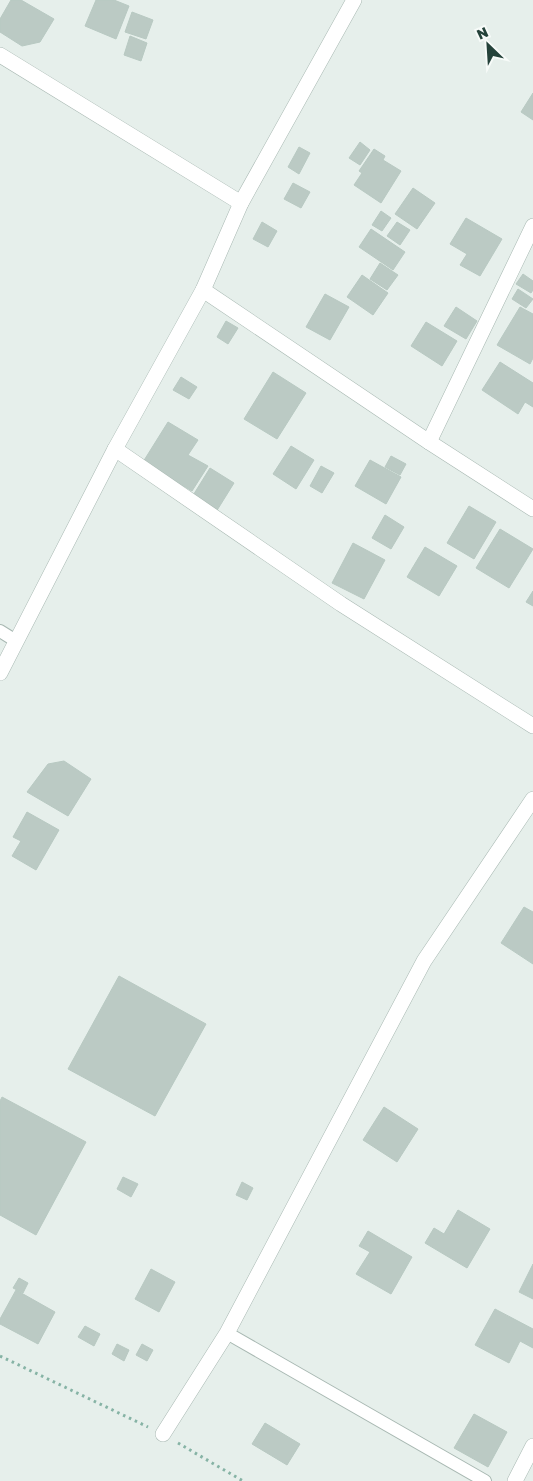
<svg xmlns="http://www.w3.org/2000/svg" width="533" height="1481" font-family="'Golos Text',sans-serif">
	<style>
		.building { fill: #bbcac4; stroke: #b8c9c2 }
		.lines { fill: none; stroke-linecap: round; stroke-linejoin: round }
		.service-casing { stroke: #a8b8b2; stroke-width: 14 }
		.minor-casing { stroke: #a8b8b2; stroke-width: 16 }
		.path { stroke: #86b3a5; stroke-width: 3; stroke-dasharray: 2.5 4; stroke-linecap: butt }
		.service { stroke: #fff; stroke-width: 12 }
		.minor { stroke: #fff; stroke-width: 15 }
	</style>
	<rect width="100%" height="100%" fill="#e6efeb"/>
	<!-- building -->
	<g class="building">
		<polygon points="11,0 21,0 54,19 40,42 22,46 0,32 0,19"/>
		<polygon points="96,0 114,0 129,6 116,39 85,26"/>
		<polygon points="132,12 153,20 146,39 125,32"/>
		<polygon points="130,36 147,43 141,61 124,55"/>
		<polygon points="533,93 533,120 521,112"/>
		<polygon points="360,142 370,150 360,165 349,158"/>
		<polygon points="299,147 310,153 299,174 288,167"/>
		<polygon points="374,149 385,156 383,160 401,171 381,203 354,185 362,173 359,171"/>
		<polygon points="293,183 310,192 301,208 284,199"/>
		<polygon points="413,188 435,203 417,229 395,214"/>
		<polygon points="381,211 391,218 382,231 372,225"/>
		<polygon points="466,218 502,239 480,276 460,265 467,254 450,244"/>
		<polygon points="262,222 277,231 268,247 253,239"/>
		<polygon points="397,222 410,230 400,245 387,236"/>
		<polygon points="371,229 405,252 393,270 359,247"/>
		<polygon points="380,263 398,275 387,290 370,279"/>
		<polygon points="523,274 533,281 533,290 531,293 516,284"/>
		<polygon points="362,275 388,293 373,315 347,297"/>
		<polygon points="518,289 533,299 526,308 512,299"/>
		<polygon points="325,294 349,307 330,340 306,327"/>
		<polygon points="456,307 477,321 466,339 444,326"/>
		<polygon points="520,307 533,314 533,358 530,364 497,345"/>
		<polygon points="226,321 238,328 228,344 217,337"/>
		<polygon points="426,322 457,341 442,366 411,346"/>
		<polygon points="500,362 533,383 533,407 525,402 518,414 482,390"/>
		<polygon points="273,372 306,393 277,439 244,419"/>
		<polygon points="181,377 197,387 189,399 173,390"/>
		<polygon points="168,422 198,440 188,455 208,466 192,491 143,462"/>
		<polygon points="291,446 314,460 296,489 273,474"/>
		<polygon points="391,456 406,464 400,475 385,467"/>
		<polygon points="370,460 401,477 386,504 355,486"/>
		<polygon points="321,466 334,473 322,493 310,486"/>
		<polygon points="210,468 234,483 216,512 192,497"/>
		<polygon points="469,506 496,522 474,559 447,543"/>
		<polygon points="385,515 404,527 391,549 372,538"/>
		<polygon points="500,529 533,549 509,588 476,568"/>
		<polygon points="353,543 385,560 364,599 332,583"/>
		<polygon points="425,547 457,566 439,596 407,577"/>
		<polygon points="533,591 533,606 526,602"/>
		<polygon points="64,761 91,779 68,816 27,792 48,764"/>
		<polygon points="27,812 59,830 36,870 12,856 21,841 13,837"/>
		<polygon points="524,907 533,912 533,964 501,943"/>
		<polygon points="119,976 206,1024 155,1116 68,1069"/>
		<polygon points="2,1097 86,1142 36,1235 0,1215 0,1101"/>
		<polygon points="384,1107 418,1129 397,1162 363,1140"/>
		<polygon points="123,1177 138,1184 131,1197 117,1189"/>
		<polygon points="242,1182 253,1188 247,1200 236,1195"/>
		<polygon points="458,1210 490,1229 467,1268 425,1243 434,1228 444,1234"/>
		<polygon points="368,1231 412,1257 391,1294 356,1274 370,1252 359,1246"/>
		<polygon points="533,1264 533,1299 519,1292"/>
		<polygon points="151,1269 175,1282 159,1312 135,1299"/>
		<polygon points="19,1278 28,1283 23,1293 13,1288"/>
		<polygon points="16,1290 55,1312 38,1344 0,1324 0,1319"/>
		<polygon points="495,1309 533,1329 533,1348 520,1341 509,1363 475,1345"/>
		<polygon points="85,1326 100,1334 94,1346 78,1337"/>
		<polygon points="117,1344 129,1350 124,1361 112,1354"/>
		<polygon points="142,1344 153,1350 147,1361 136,1355"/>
		<polygon points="474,1414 507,1432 488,1467 454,1448"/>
		<polygon points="265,1423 300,1444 287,1465 252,1444"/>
	</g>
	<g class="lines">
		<!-- service casing -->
		<g class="service-casing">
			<g id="service">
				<polyline points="0,631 16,641"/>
				<polyline points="227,1333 485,1481"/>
			</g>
		</g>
		<!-- minor casing -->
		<g class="minor-casing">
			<g id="minor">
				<polyline points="0,55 241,203"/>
				<polyline points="203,290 429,442 533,509"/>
				<polyline points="429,442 533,226"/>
				<polyline points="115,449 341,604 533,726"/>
				<polyline points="0,673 115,449 203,290 241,203 354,0"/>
				<polyline points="163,1434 227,1333 424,961 533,799"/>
				<polyline points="515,1481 533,1446"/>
			</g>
		</g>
		<!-- path -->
		<g class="path">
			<polyline points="0,1356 148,1427"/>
			<polyline points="178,1443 243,1481"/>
		</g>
		<!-- service -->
		<use href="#service" class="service"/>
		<!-- minor -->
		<use href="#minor" class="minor"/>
	</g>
	<!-- north arrow -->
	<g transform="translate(488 45) rotate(335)" stroke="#f7fbf9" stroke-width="4" paint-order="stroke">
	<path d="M0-4L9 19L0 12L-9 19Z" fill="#24423a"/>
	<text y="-8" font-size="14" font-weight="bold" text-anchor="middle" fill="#24423a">N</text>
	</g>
</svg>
